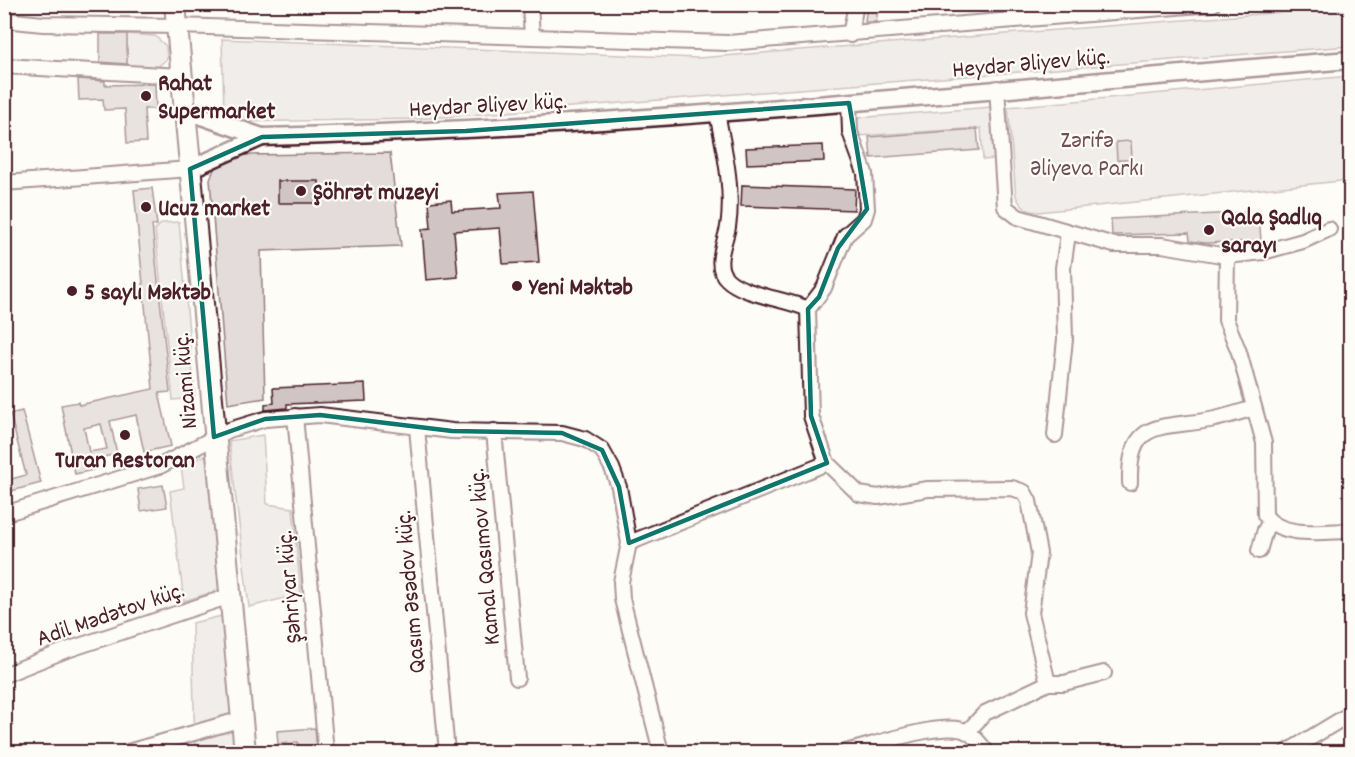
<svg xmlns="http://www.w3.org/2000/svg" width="1355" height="757" font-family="Dekko,sans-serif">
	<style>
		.green { fill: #e3dcda; stroke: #967e82; stroke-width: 1.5 }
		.building { fill: #d0c5c4; stroke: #4a1f2b; stroke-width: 1.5; fill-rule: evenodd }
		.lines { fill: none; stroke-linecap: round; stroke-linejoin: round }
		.minor-casing { stroke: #4a1f2b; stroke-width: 18 }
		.major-casing { stroke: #4a1f2b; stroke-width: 21 }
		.highway-casing { stroke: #4a1f2b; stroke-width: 24 }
		.minor { stroke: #fdfcf7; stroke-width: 14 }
		.major { stroke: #fdfcf7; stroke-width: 16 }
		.highway { stroke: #fdfcf7; stroke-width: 20 }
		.marked { fill: none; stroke: #0f766e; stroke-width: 4.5; stroke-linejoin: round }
		.poi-dot { fill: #4a1f2b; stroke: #fdfcf7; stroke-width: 2 }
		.labels { text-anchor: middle; stroke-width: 4.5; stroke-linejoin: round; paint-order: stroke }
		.street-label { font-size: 24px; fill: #4a1f2b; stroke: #fdfcf7 }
		.poi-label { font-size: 24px; font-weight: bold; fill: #4a1f2b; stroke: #fdfcf7; text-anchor: start }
		.park-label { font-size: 24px; fill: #704e57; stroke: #fdfcf7 }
	</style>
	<rect width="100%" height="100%" fill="#fdfcf7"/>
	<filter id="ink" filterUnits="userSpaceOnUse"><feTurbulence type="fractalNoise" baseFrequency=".0167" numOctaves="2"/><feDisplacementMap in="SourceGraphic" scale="12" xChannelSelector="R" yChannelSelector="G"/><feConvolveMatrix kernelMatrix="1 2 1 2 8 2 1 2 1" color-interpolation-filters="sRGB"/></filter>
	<g filter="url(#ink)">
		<!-- green -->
		<g class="green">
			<polygon points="1350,7 1350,46 417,119 239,122 224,111 222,39 698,58"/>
			<polygon points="127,34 155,36 166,46 167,59 156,68 127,67"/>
			<path d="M1350 76V180L1038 212C1026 211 1021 207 1016 196L1008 107Z"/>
			<polygon points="991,107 994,159 983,160 981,128 858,136 857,118"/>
			<polygon points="390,153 401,246 261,251 265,398 228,404 210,179 216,164 242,155"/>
			<polygon points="179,222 195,398 173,400 155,230 162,223"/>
			<polygon points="263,435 267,504 293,508 301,594 249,607 229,441"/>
			<polygon points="206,455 219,590 184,601 170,491 184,488 181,466"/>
			<polygon points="222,616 236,752 195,752 192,623"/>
		</g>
		<!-- building -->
		<g class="building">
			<polygon points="867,4 879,4 876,22 865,22"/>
			<polygon points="100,34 127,34 127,64 100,62"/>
			<polygon points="78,79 105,81 105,85 155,84 156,109 144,109 146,142 127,143 125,109 104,110 103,99 79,100"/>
			<polygon points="977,129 979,150 871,158 869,137"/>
			<polygon points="1131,141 1132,160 1117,160 1116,142"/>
			<polygon points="823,145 824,161 747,164 746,148"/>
			<polygon points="278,181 319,181 320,203 278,203"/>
			<polygon points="742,185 855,189 854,210 741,206"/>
			<path d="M152 188 157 225H152L170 392 159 393 171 446 144 452 136 415 110 421 117 454 90 460 93 470 75 474 61 405 78 402 79 405 153 389 134 190ZM101 424 107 449 89 452 84 428Z"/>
			<polygon points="533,191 539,262 503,264 500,228 454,231 458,277 426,280 422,229 431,228 429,202 451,200 452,211 501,208 499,193"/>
			<polygon points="1259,212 1261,241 1205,243 1190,241 1189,233 1112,235 1111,219"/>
			<polygon points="365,384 366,401 287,404 287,408 265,410 265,404 274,403 273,388"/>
			<polygon points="22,411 41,483 4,493 4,481 26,475 10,414"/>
			<polygon points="163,485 167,507 141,511 138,489"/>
			<polygon points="315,728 317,753 299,753 298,742 278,744 277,731"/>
		</g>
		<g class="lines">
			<!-- minor casing -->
			<g class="minor-casing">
				<g id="minor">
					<polyline points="530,4 532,37"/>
					<polyline points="4,20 43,24 177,26 728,43 1213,4"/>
					<polyline points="850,35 856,4"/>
					<polyline points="4,66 181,76"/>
					<polyline points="997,88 1005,207 1018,217 1114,245 1162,245 1227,256 1263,252 1303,241 1329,229"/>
					<path d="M717 113C724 149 734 190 728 227 725 243 713 266 727 279 743 295 786 299 808 309L811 416 827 463 859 494 878 497 928 489 1012 488 1024 492 1029 501 1039 553 1031 613 1048 683"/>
					<polyline points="4,183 190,169"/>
					<path d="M1227 256 1226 320 1239 352 1264 443 1265 515C1280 539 1326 531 1350 531"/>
					<polyline points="808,309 824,288 845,236 864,219 867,209 865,173 850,132 849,103"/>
					<polyline points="295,416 326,752"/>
					<polyline points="417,428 447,752"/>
					<polyline points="494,431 517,678"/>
					<polyline points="1055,435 1065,339 1063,268 1068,234"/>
					<path d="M1130 483C1128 418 1161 429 1210 420 1225 417 1240 412 1254 408"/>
					<polyline points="4,514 160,466 229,430 265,419 320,415 452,431 562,433 585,439 602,450 612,468 619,487 629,543 621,582 622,599 661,752"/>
					<polyline points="629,543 827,463"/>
					<polyline points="1259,551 1265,530 1270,522"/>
					<polyline points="4,675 64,651 230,596"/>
					<polyline points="967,732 985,713 1048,683 1064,683 1104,673"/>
					<polyline points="128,752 242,719"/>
					<path d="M845 752C872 746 944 719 968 732 975 736 981 746 987 752"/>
					<polyline points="1287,752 1350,714"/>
				</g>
			</g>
			<!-- major casing -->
			<g class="major-casing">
				<g id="major">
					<polyline points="184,110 262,137 190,169"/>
					<path d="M262 137C626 128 988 89 1350 60"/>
				</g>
			</g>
			<!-- highway casing -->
			<g class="highway-casing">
				<polyline id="highway" points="175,4 245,752"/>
			</g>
			<!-- minor -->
			<use href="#minor" class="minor"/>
			<!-- major -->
			<use href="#major" class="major"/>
			<!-- highway -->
			<use href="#highway" class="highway"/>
		</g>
	</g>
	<!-- marked area -->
	<path d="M0 0H1355V757H0ZM849 103 867 209 838 248 819 297 808 309 811 416 827 463 629 543 619 487 602 450 562 433 452 431 320 415 265 419 214 437 190 169 262 137 466 131Z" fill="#fdfcf7" fill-opacity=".55" fill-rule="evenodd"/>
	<path class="marked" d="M849 103 867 209 838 248 819 297 808 309 811 416 827 463 629 543 619 487 602 450 562 433 452 431 320 415 265 419 214 437 190 169 262 137 466 131Z"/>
	<!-- markers -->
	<g class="poi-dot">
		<circle cx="146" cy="96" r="6"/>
		<circle cx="301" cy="191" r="6"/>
		<circle cx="146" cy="207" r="6"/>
		<circle cx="1209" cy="230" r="6"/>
		<circle cx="517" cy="286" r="6"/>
		<circle cx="72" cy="291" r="6"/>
		<circle cx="125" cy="435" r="6"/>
	</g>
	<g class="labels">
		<!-- street labels -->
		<g class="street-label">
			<text transform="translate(1031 62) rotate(-5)" y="8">Heydər Əliyev küç.</text>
			<text transform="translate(488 104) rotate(-3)" y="8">Heydər Əliyev küç.</text>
			<text transform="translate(184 381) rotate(-95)" y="8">Nizami küç.</text>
			<text transform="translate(483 557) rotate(-95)" y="8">Kamal Qasımov küç.</text>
			<text transform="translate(288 587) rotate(-95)" y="8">Şəhriyar küç.</text>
			<text transform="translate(409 592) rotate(-95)" y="8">Qasım Əsədov küç.</text>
			<text transform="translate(110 613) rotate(-19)" y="8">Adil Mədətov küç.</text>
		</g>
		<!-- poi labels -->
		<g class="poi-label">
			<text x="158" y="90">Rahat<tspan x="158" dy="28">Supermarket</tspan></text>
			<text x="313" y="199">Şöhrət muzeyi</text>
			<text x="158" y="215">Ucuz market</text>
			<text x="1221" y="224">Qala Şadlıq<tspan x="1221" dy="28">sarayı</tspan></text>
			<text x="529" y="294">Yeni Məktəb</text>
			<text x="84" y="299">5 saylı Məktəb</text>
			<text x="125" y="467" text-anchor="middle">Turan Restoran</text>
		</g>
		<!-- park labels -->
		<g class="park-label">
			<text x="1087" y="147">Zərifə<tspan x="1087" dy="28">Əliyeva Parkı</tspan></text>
		</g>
	</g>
	<!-- margin -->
	<rect width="1355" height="757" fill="none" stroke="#fdfcf7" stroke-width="24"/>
	<rect x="12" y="12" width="1331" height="733" fill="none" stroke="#4a1f2b" stroke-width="2" filter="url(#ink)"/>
</svg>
